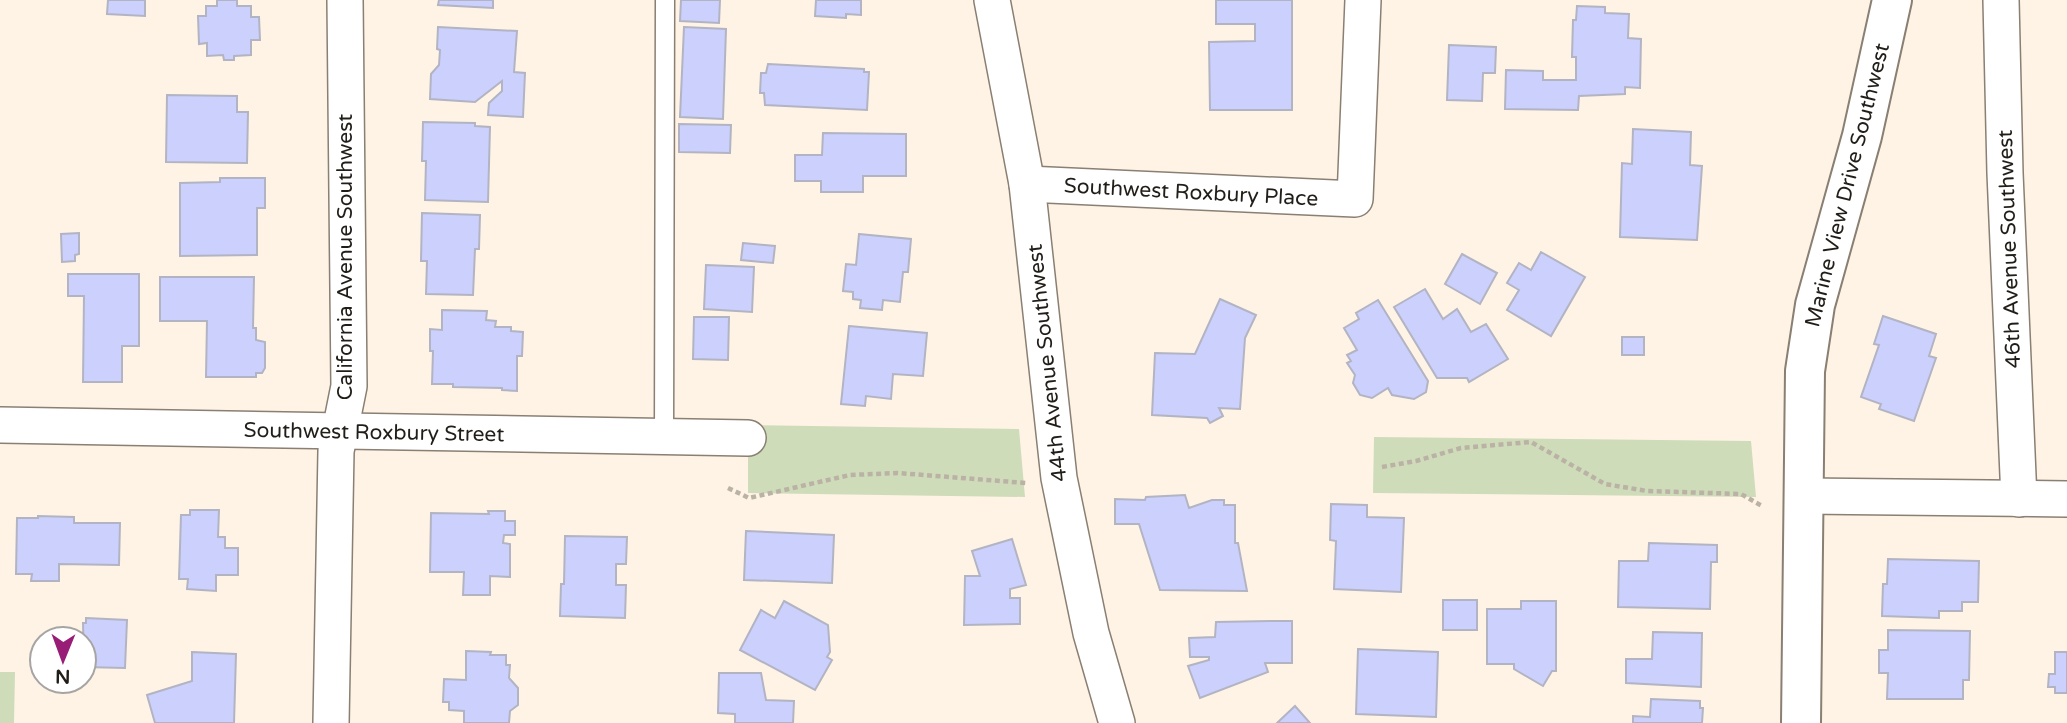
<svg xmlns="http://www.w3.org/2000/svg" width="2067" height="723" font-family="'Varela Round',sans-serif">
	<style>
		.green { fill: #cfdcb9 }
		.building { fill: #ccd0fd; stroke: #b2b4c3; stroke-width: 2 }
		.lines { fill: none; stroke-linecap: round; stroke-linejoin: round }
		.service-casing { stroke: #897f73; stroke-width: 21 }
		.minor-casing { stroke: #897f73; stroke-width: 38 }
		.tertiary-casing { stroke: #897f73; stroke-width: 42 }
		.path { stroke: #bbb2a6; stroke-width: 4.5; stroke-dasharray: 5 3.5; stroke-linecap: butt }
		.service { stroke: #fff; stroke-width: 18 }
		.minor { stroke: #fff; stroke-width: 35 }
		.tertiary { stroke: #fff; stroke-width: 38 }
		.labels { text-anchor: middle; stroke-width: 7; stroke-linejoin: round; paint-order: stroke }
		.street-label { font-size: 21px; fill: #211d18; stroke: #fff }
	</style>
	<rect width="100%" height="100%" fill="#fff3e5"/>
	<!-- green -->
	<g class="green">
		<polygon points="748,425 1019,429 1025,497 748,493"/>
		<polygon points="1374,437 1751,441 1756,497 1373,493"/>
		<polygon points="0,672 15,672 14,723 0,723"/>
	</g>
	<!-- building -->
	<g class="building">
		<polygon points="108,0 145,0 145,16 107,14"/>
		<polygon points="217,0 237,0 237,6 251,6 251,17 259,17 260,40 251,40 251,55 234,56 234,60 224,60 223,55 207,56 207,43 199,44 198,16 206,16 206,6 217,6"/>
		<polygon points="439,0 493,0 493,8 438,5"/>
		<polygon points="681,0 720,0 719,23 680,21"/>
		<polygon points="816,0 861,0 861,15 846,14 846,18 815,16"/>
		<polygon points="1216,0 1292,0 1292,110 1210,110 1209,42 1255,41 1255,24 1216,24"/>
		<polygon points="1577,6 1605,7 1605,13 1629,14 1628,38 1641,39 1640,88 1625,87 1625,94 1579,96 1578,110 1505,109 1506,70 1543,71 1543,80 1576,80 1576,57 1572,57 1573,20 1576,20"/>
		<polygon points="438,27 517,31 514,72 525,73 523,117 488,115 489,103 502,91 502,81 475,102 430,99 431,74 439,65 440,50 437,49"/>
		<polygon points="684,27 726,29 723,119 680,117"/>
		<polygon points="1449,45 1496,47 1495,73 1483,73 1482,101 1447,100"/>
		<polygon points="768,64 864,69 864,72 869,72 867,110 765,105 764,93 760,93 761,73 766,73"/>
		<polygon points="167,95 237,96 237,112 248,112 247,163 166,162"/>
		<polygon points="423,122 475,123 475,126 490,127 488,202 425,200 426,161 422,161"/>
		<polygon points="679,124 731,125 730,153 679,152"/>
		<polygon points="1633,129 1691,132 1690,165 1702,166 1697,240 1620,237 1622,163 1632,164"/>
		<polygon points="823,133 906,134 906,176 863,176 863,192 821,192 821,181 795,181 795,155 822,155"/>
		<polygon points="220,178 265,178 265,208 257,208 257,255 180,256 180,183 220,182"/>
		<polygon points="422,213 480,215 479,249 475,249 473,295 426,294 427,261 421,261"/>
		<polygon points="79,233 79,254 75,255 75,261 62,262 61,234"/>
		<polygon points="859,234 911,239 908,272 903,272 900,302 883,300 882,310 860,308 861,300 853,299 853,292 843,291 846,264 856,265"/>
		<polygon points="743,243 775,246 773,263 741,260"/>
		<polygon points="1541,252 1585,277 1551,336 1507,310 1519,290 1507,283 1519,263 1531,270"/>
		<polygon points="1462,254 1497,273 1480,304 1445,284"/>
		<polygon points="706,265 754,267 752,312 704,309"/>
		<polygon points="68,274 139,274 139,346 122,346 122,382 83,382 84,296 68,296"/>
		<polygon points="160,277 254,277 253,328 256,328 256,340 265,342 265,368 262,373 256,373 256,377 206,377 207,321 160,321"/>
		<polygon points="1425,289 1443,319 1457,309 1471,332 1486,324 1508,359 1469,382 1467,378 1437,378 1394,307"/>
		<polygon points="1220,299 1256,315 1245,338 1240,409 1219,408 1223,416 1210,423 1207,418 1152,415 1155,353 1195,354"/>
		<polygon points="1378,300 1428,381 1426,392 1414,399 1392,395 1388,388 1372,398 1360,395 1353,383 1355,375 1347,363 1351,361 1347,355 1357,350 1344,328 1359,319 1356,313"/>
		<polygon points="442,310 487,311 486,320 496,321 495,327 511,327 511,331 523,332 522,356 517,356 517,391 502,390 502,388 453,387 453,384 432,384 433,351 430,351 430,329 442,330"/>
		<polygon points="1883,316 1936,334 1929,356 1936,358 1914,421 1879,409 1881,404 1861,397 1879,345 1874,344"/>
		<polygon points="694,317 729,317 728,360 693,359"/>
		<polygon points="849,326 927,333 923,376 893,374 891,399 866,396 865,406 841,404"/>
		<rect x="1622" y="337" width="22" height="18"/>
		<polygon points="1185,495 1189,508 1212,500 1224,500 1224,505 1235,505 1235,543 1238,543 1247,591 1160,590 1139,524 1115,524 1115,499 1145,500 1146,497"/>
		<polygon points="1331,504 1367,505 1367,517 1404,518 1401,592 1334,589 1336,541 1330,540"/>
		<polygon points="190,510 219,510 218,537 225,537 225,548 238,548 238,575 216,575 216,591 187,589 188,579 179,579 181,515 190,515"/>
		<polygon points="488,511 505,511 505,521 515,521 515,535 504,535 503,543 510,544 510,577 490,576 490,595 463,595 464,572 430,572 431,513 489,514"/>
		<polygon points="38,516 74,517 74,523 120,523 119,565 59,564 59,581 31,581 32,574 16,574 17,518 38,518"/>
		<polygon points="746,531 834,535 832,583 744,580"/>
		<polygon points="565,536 627,537 626,564 616,564 616,585 626,585 625,618 560,616 561,584 564,584"/>
		<polygon points="1012,539 1026,585 1010,589 1010,598 1020,598 1020,624 964,625 965,576 980,576 972,551"/>
		<polygon points="1649,543 1717,545 1717,562 1711,562 1710,609 1618,607 1619,561 1648,561"/>
		<polygon points="1888,559 1979,561 1978,602 1962,602 1962,611 1939,611 1939,618 1882,616 1883,584 1887,584"/>
		<rect x="1443" y="600" width="34" height="30"/>
		<polygon points="784,601 828,625 830,652 827,657 832,660 815,690 740,650 761,610 775,618"/>
		<polygon points="1521,601 1556,601 1556,671 1552,671 1543,686 1514,669 1514,664 1487,664 1487,609 1521,609"/>
		<polygon points="86,618 127,620 125,668 84,667 83,623 86,623"/>
		<polygon points="1270,621 1292,621 1292,663 1265,663 1268,672 1200,698 1188,666 1209,660 1209,657 1190,657 1189,638 1215,637 1216,622"/>
		<polygon points="1888,630 1970,631 1969,680 1963,680 1963,699 1887,699 1888,673 1879,673 1879,650 1888,650"/>
		<polygon points="1653,632 1702,633 1701,687 1626,683 1626,659 1652,659"/>
		<polygon points="1358,649 1438,652 1436,717 1356,714"/>
		<polygon points="466,651 491,652 490,655 506,655 506,665 510,665 509,678 518,688 518,705 510,711 509,723 464,723 464,711 449,710 449,702 443,702 444,679 466,680"/>
		<polygon points="192,652 236,654 234,723 155,723 147,695 192,681"/>
		<polygon points="2055,652 2067,652 2067,693 2055,693 2055,687 2048,687 2049,674 2055,674"/>
		<polygon points="719,673 761,673 766,700 794,701 793,723 735,723 735,714 718,713"/>
		<polygon points="1651,699 1700,701 1700,708 1703,708 1702,723 1633,723 1633,716 1650,717"/>
		<polygon points="1295,706 1310,723 1277,723"/>
	</g>
	<g class="lines">
		<!-- service casing -->
		<g class="service-casing">
			<polyline id="service" points="664,437 665,0"/>
		</g>
		<!-- minor casing -->
		<g class="minor-casing">
			<g id="minor">
				<polyline points="992,0 1027,184 1059,478 1091,633 1117,723"/>
				<polyline points="2001,0 2005,173 2019,499"/>
				<polyline points="1027,184 1355,199 1363,0"/>
				<polyline points="0,425 748,438"/>
				<polyline points="1805,496 2067,499"/>
				<polyline points="331,723 336,451 349,386 345,0"/>
			</g>
		</g>
		<!-- tertiary casing -->
		<g class="tertiary-casing">
			<polyline id="tertiary" points="1801,723 1805,371 1815,305 1862,136 1892,0"/>
		</g>
		<!-- path -->
		<g class="path">
			<polyline points="1382,467 1416,461 1461,448 1531,442 1605,484 1647,491 1741,494 1762,506"/>
			<polyline points="728,488 749,498 850,475 898,473 1026,483"/>
		</g>
		<!-- service -->
		<use href="#service" class="service"/>
		<!-- minor -->
		<use href="#minor" class="minor"/>
		<!-- tertiary -->
		<use href="#tertiary" class="tertiary"/>
	</g>
	<g class="labels">
		<!-- street labels -->
		<g class="street-label">
			<text transform="translate(1847 185) rotate(-76)" y="7">Marine View Drive Southwest</text>
			<text transform="translate(1191 192) rotate(3)" y="7">Southwest Roxbury Place</text>
			<text transform="translate(2009 249) rotate(-92)" y="7">46th Avenue Southwest</text>
			<text transform="translate(345 257) rotate(-90)" y="7">California Avenue Southwest</text>
			<text transform="translate(1047 363) rotate(-96)" y="7">44th Avenue Southwest</text>
			<text transform="translate(374 432) rotate(1)" y="7">Southwest Roxbury Street</text>
		</g>
	</g>
	<!-- north arrow -->
	<g transform="translate(63 660) rotate(181)"><circle r="33" fill="#ffffff" stroke="#a6a5a3" stroke-width="2"/>
	<path d="M0-5L12 26L0 18L-12 26Z" fill="#981d76"/>
	<text y="-10" font-size="19" font-weight="bold" text-anchor="middle" fill="#211d18">N</text>
	</g>
</svg>
